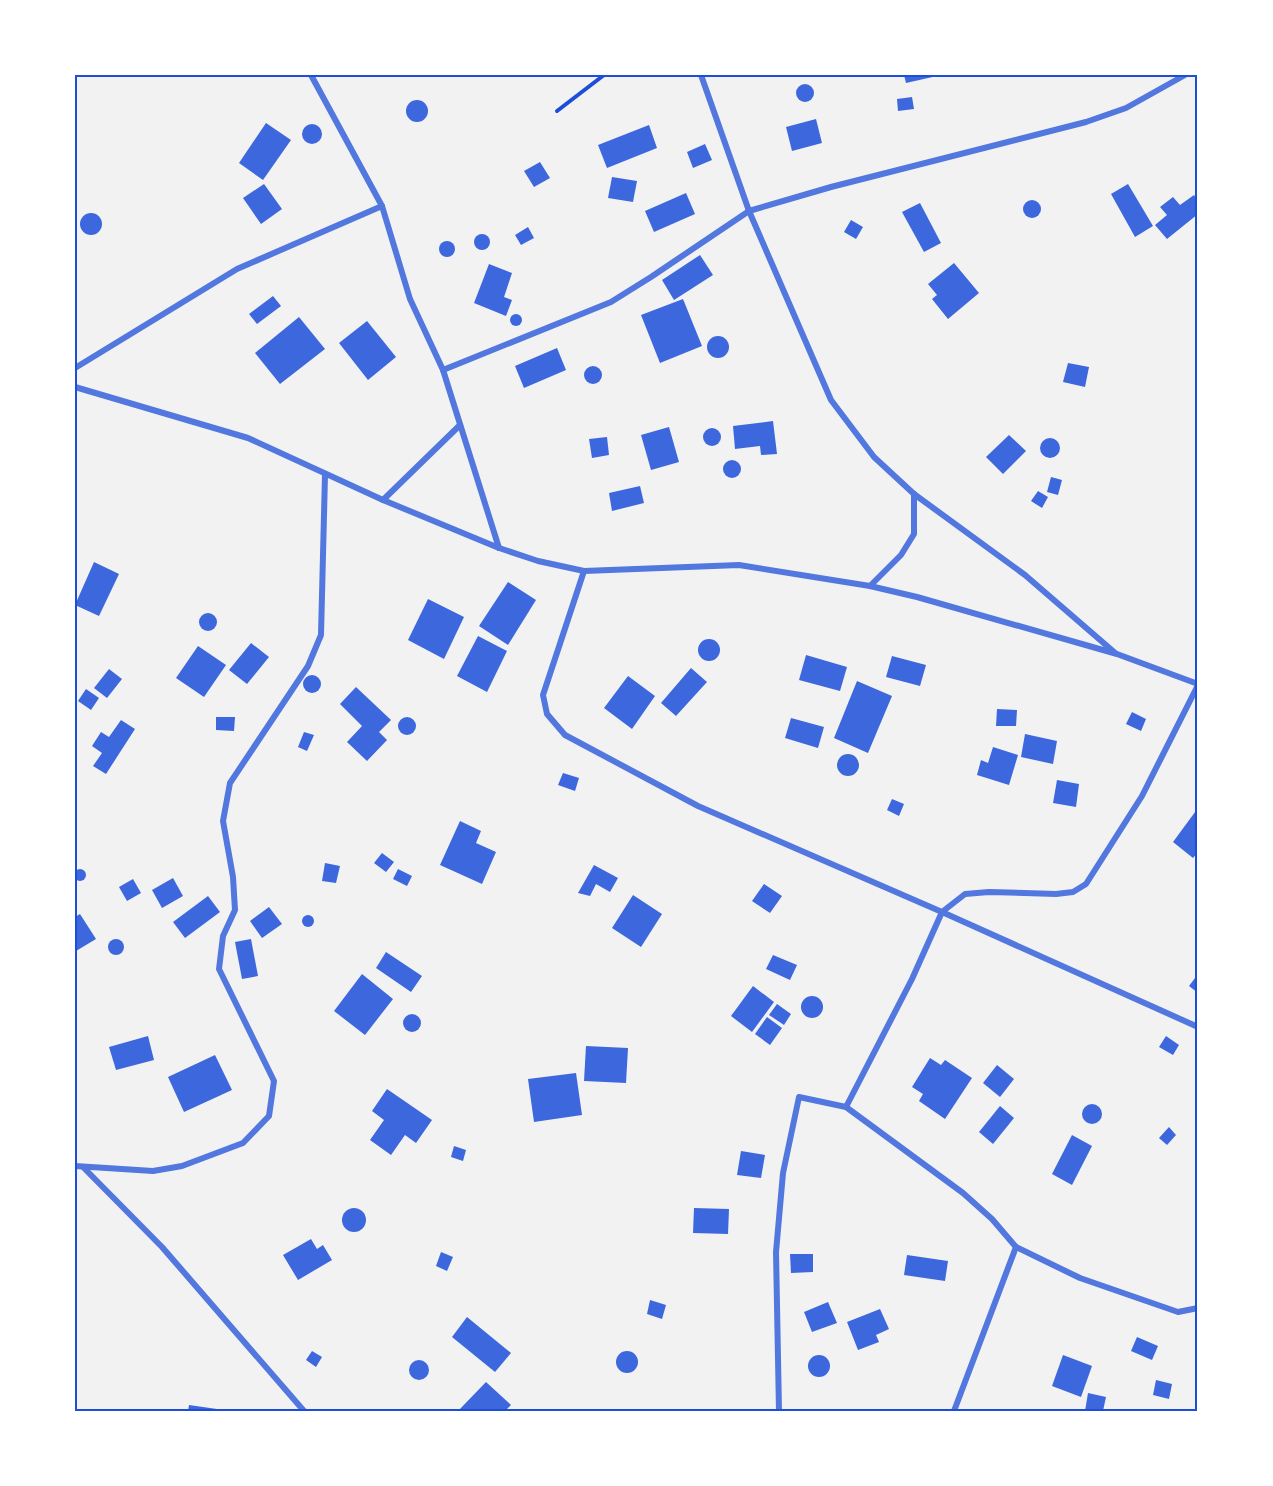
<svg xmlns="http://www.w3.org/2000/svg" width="1273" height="1486" font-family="Barlow,sans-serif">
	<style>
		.building { fill: #3d67dc }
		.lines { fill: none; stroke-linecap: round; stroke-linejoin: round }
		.path { stroke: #1d4ed8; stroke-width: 4 }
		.minor { stroke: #5277de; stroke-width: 6 }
		.neatline { fill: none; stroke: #1d4ed8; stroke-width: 2 }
	</style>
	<rect width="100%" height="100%" fill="#f2f2f2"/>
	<!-- building -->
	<g class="building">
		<polygon points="904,75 936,75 937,76 906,83"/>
		<circle cx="805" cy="93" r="9"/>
		<polygon points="912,97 914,109 898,111 897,99"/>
		<circle cx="417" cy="111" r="11"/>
		<polygon points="816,119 822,143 792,151 786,127"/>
		<polygon points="266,123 291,140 263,180 239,163"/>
		<circle cx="312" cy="134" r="10"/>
		<polygon points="649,125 657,148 607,168 598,145"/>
		<polygon points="705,144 712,160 693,168 687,152"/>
		<polygon points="540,162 550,178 534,187 524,171"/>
		<polygon points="612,177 637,181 633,202 608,198"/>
		<polygon points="264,184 282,209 261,224 243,198"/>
		<polygon points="1128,184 1153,226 1135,237 1111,194"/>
		<polygon points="686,193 695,214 654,232 645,211"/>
		<polygon points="1194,195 1198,201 1198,214 1167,239 1155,225 1167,215 1160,207 1173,197 1180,205"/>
		<circle cx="1032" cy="209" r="9"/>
		<polygon points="920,203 941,243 924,252 902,212"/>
		<circle cx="91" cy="224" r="11"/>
		<polygon points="851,220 863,227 856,239 844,232"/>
		<polygon points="528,227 534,238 521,245 515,235"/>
		<circle cx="482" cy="242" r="8"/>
		<circle cx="447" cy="249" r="8"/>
		<polygon points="700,255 713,275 674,300 662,280"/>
		<polygon points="954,263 979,293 948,319 932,299 937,295 928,284"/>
		<polygon points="489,264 512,273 504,297 512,300 506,316 474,303"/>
		<polygon points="273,296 281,306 257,324 249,314"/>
		<polygon points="683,299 702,346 660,363 641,315"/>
		<circle cx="516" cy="320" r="6"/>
		<polygon points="299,317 325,349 280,384 255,353"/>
		<polygon points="367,321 396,357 368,380 339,343"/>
		<circle cx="718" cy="347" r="11"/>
		<polygon points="557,348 566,370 524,388 515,366"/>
		<polygon points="1068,363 1089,367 1085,387 1063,382"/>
		<circle cx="593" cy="375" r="9"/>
		<polygon points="773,421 777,454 761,455 760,446 735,449 733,426"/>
		<polygon points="669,427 679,462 651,470 641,435"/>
		<circle cx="712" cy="437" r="9"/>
		<polygon points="1009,435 1026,451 1003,474 986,457"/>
		<polygon points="607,437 609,455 592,458 589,439"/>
		<circle cx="1050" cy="448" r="10"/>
		<circle cx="732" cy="469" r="9"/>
		<polygon points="1051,477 1062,480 1058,495 1047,492"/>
		<polygon points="640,486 644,503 612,511 609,493"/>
		<polygon points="1038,491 1048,497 1042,508 1031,501"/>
		<polygon points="94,562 119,574 99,616 75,605"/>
		<polygon points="508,582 536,600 508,645 479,626"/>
		<polygon points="428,599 464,617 444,659 408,640"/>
		<circle cx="208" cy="622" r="9"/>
		<polygon points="478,636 507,651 487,692 457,676"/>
		<circle cx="709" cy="650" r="11"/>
		<polygon points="251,643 269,657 247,684 229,670"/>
		<polygon points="198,646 226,665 204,697 176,678"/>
		<polygon points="806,655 847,667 840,691 799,680"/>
		<polygon points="892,656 926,665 920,686 886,677"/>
		<polygon points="691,668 707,682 676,716 661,703"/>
		<polygon points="109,669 122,679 107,698 94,688"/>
		<circle cx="312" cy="684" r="9"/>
		<polygon points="628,676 655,696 632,729 604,708"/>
		<polygon points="857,681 892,696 868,753 834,738"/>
		<polygon points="356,687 391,720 379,732 387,740 367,761 347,742 362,726 340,704"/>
		<polygon points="86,689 99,698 91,710 78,701"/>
		<polygon points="997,709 1017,710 1016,726 996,726"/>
		<polygon points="1132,712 1146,719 1141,731 1126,724"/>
		<circle cx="407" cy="726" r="9"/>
		<polygon points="216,717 235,717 234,731 216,730"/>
		<polygon points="791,718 824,727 818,748 785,738"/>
		<polygon points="121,720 135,729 106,774 93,766 102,753 92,746 101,732 109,737"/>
		<polygon points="304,732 314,735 307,751 298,747"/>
		<polygon points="1025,734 1057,741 1053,764 1021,757"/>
		<polygon points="993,747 1018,755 1009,785 977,775 981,760 988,763"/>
		<circle cx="848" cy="765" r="11"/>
		<polygon points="563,773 579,778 575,791 558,785"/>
		<polygon points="1057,780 1079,784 1076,807 1053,803"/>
		<polygon points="892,799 904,804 899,816 887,810"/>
		<polygon points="1198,808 1198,852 1193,858 1173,842"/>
		<polygon points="460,821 481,831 476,843 496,852 482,884 440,865"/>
		<polygon points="382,853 394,862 386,872 374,863"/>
		<polygon points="325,863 340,866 336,883 322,881"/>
		<polygon points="594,865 618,878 610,892 596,884 590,896 578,893"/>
		<circle cx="80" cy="875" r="6"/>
		<polygon points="398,869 412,876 407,886 393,879"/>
		<polygon points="173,878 183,896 162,908 152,890"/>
		<polygon points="133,879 141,893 127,901 119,887"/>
		<polygon points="764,884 782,896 770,913 752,901"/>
		<polygon points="633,895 662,914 641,947 612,928"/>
		<polygon points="208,896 220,912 185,938 173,922"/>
		<polygon points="269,907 282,924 262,938 250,921"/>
		<polygon points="80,914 96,939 76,951 75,917"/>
		<circle cx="308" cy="921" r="6"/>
		<circle cx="116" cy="947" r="8"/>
		<polygon points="251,939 258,976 242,979 235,942"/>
		<polygon points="386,952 422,976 411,992 376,968"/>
		<polygon points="773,955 797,965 790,980 766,969"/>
		<polygon points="362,974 393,999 365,1035 334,1011"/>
		<polygon points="1198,974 1198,993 1189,986"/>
		<polygon points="753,986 774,1002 752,1032 731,1016"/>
		<circle cx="812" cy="1007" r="11"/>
		<polygon points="777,1004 791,1014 784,1025 769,1015"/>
		<circle cx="412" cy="1023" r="9"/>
		<polygon points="767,1017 782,1028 770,1045 755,1034"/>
		<polygon points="148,1036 154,1060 116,1070 109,1047"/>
		<polygon points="1166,1036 1179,1045 1173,1055 1159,1047"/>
		<polygon points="586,1046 628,1048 626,1083 584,1081"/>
		<polygon points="215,1055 232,1090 184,1112 168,1077"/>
		<polygon points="930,1058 941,1065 945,1060 972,1078 945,1119 919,1101 923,1094 912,1087"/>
		<polygon points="997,1065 1014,1079 1000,1097 983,1083"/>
		<polygon points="576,1073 582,1115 534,1122 528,1079"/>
		<polygon points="387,1089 432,1120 416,1143 405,1135 391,1155 370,1140 384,1120 372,1111"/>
		<circle cx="1092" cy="1114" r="10"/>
		<polygon points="1000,1106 1014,1118 993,1144 979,1132"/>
		<polygon points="1169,1127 1176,1135 1167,1145 1159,1138"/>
		<polygon points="1072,1135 1092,1146 1072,1185 1052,1174"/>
		<polygon points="454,1146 466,1150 463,1161 451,1157"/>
		<polygon points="741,1151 765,1155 761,1178 737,1175"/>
		<polygon points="694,1208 729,1209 728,1234 693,1233"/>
		<circle cx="354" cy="1220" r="12"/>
		<polygon points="311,1239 317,1249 323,1245 332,1260 298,1280 283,1255"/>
		<polygon points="441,1252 453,1257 447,1271 436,1266"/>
		<polygon points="790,1254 813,1254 813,1272 791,1273"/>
		<polygon points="907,1255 948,1261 945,1281 904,1275"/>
		<polygon points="650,1300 666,1305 662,1319 647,1314"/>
		<polygon points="828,1302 837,1323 812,1332 804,1312"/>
		<polygon points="880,1309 889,1329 876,1335 879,1342 858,1350 847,1322"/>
		<polygon points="467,1317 511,1353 495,1372 452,1337"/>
		<polygon points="1137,1337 1158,1346 1152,1360 1131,1351"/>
		<polygon points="312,1351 322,1357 316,1367 306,1360"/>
		<circle cx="627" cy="1362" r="11"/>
		<polygon points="1063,1355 1092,1366 1081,1397 1052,1386"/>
		<circle cx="819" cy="1366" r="11"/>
		<circle cx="419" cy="1370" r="10"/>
		<polygon points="1156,1380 1172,1384 1169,1399 1153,1395"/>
		<polygon points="486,1382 511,1405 505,1411 458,1411"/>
		<polygon points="1088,1393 1106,1397 1103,1411 1085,1411"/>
		<polygon points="189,1405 224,1410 224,1411 188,1411"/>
	</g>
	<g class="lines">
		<!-- path -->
		<polyline class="path" points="557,111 604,75"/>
		<!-- minor -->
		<g class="minor">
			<polyline points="311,75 382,206 410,299 443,370 499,548"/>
			<polyline points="701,75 749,211 831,400 874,457 914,494 1025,575 1114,652"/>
			<polyline points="75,368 237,269 382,206"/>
			<polyline points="443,370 611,302 651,277 749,211 831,187 1086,122 1126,108 1185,75"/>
			<polyline points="75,387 248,438 383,500 499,548 538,561 584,571 739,565 870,586 917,597 1117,654 1198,684"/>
			<polyline points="383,500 460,425"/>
			<polyline points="584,571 543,695 547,714 565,735 698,806 942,912 1198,1027"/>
			<polyline points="870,586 901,555 914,534 914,494"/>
			<polyline points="846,1107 963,1193 992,1219 1016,1247 1080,1278 1178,1312 1198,1308"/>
			<polyline points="75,1166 153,1171 182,1166 243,1143 269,1116 274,1081 219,969 223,936 235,910 233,877 223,821 230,783 308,666 321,635 325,475"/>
			<polyline points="84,1168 162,1247 304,1411"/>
			<polyline points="779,1411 776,1252 783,1173 799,1097 846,1107 912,979 942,912 965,894 989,892 1056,894 1073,892 1086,884 1142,796 1198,685"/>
			<polyline points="954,1411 1016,1247"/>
		</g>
	</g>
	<!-- border -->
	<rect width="1273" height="1486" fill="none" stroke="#ffffff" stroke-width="153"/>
	<rect x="76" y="76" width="1120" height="1334" class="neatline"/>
</svg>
